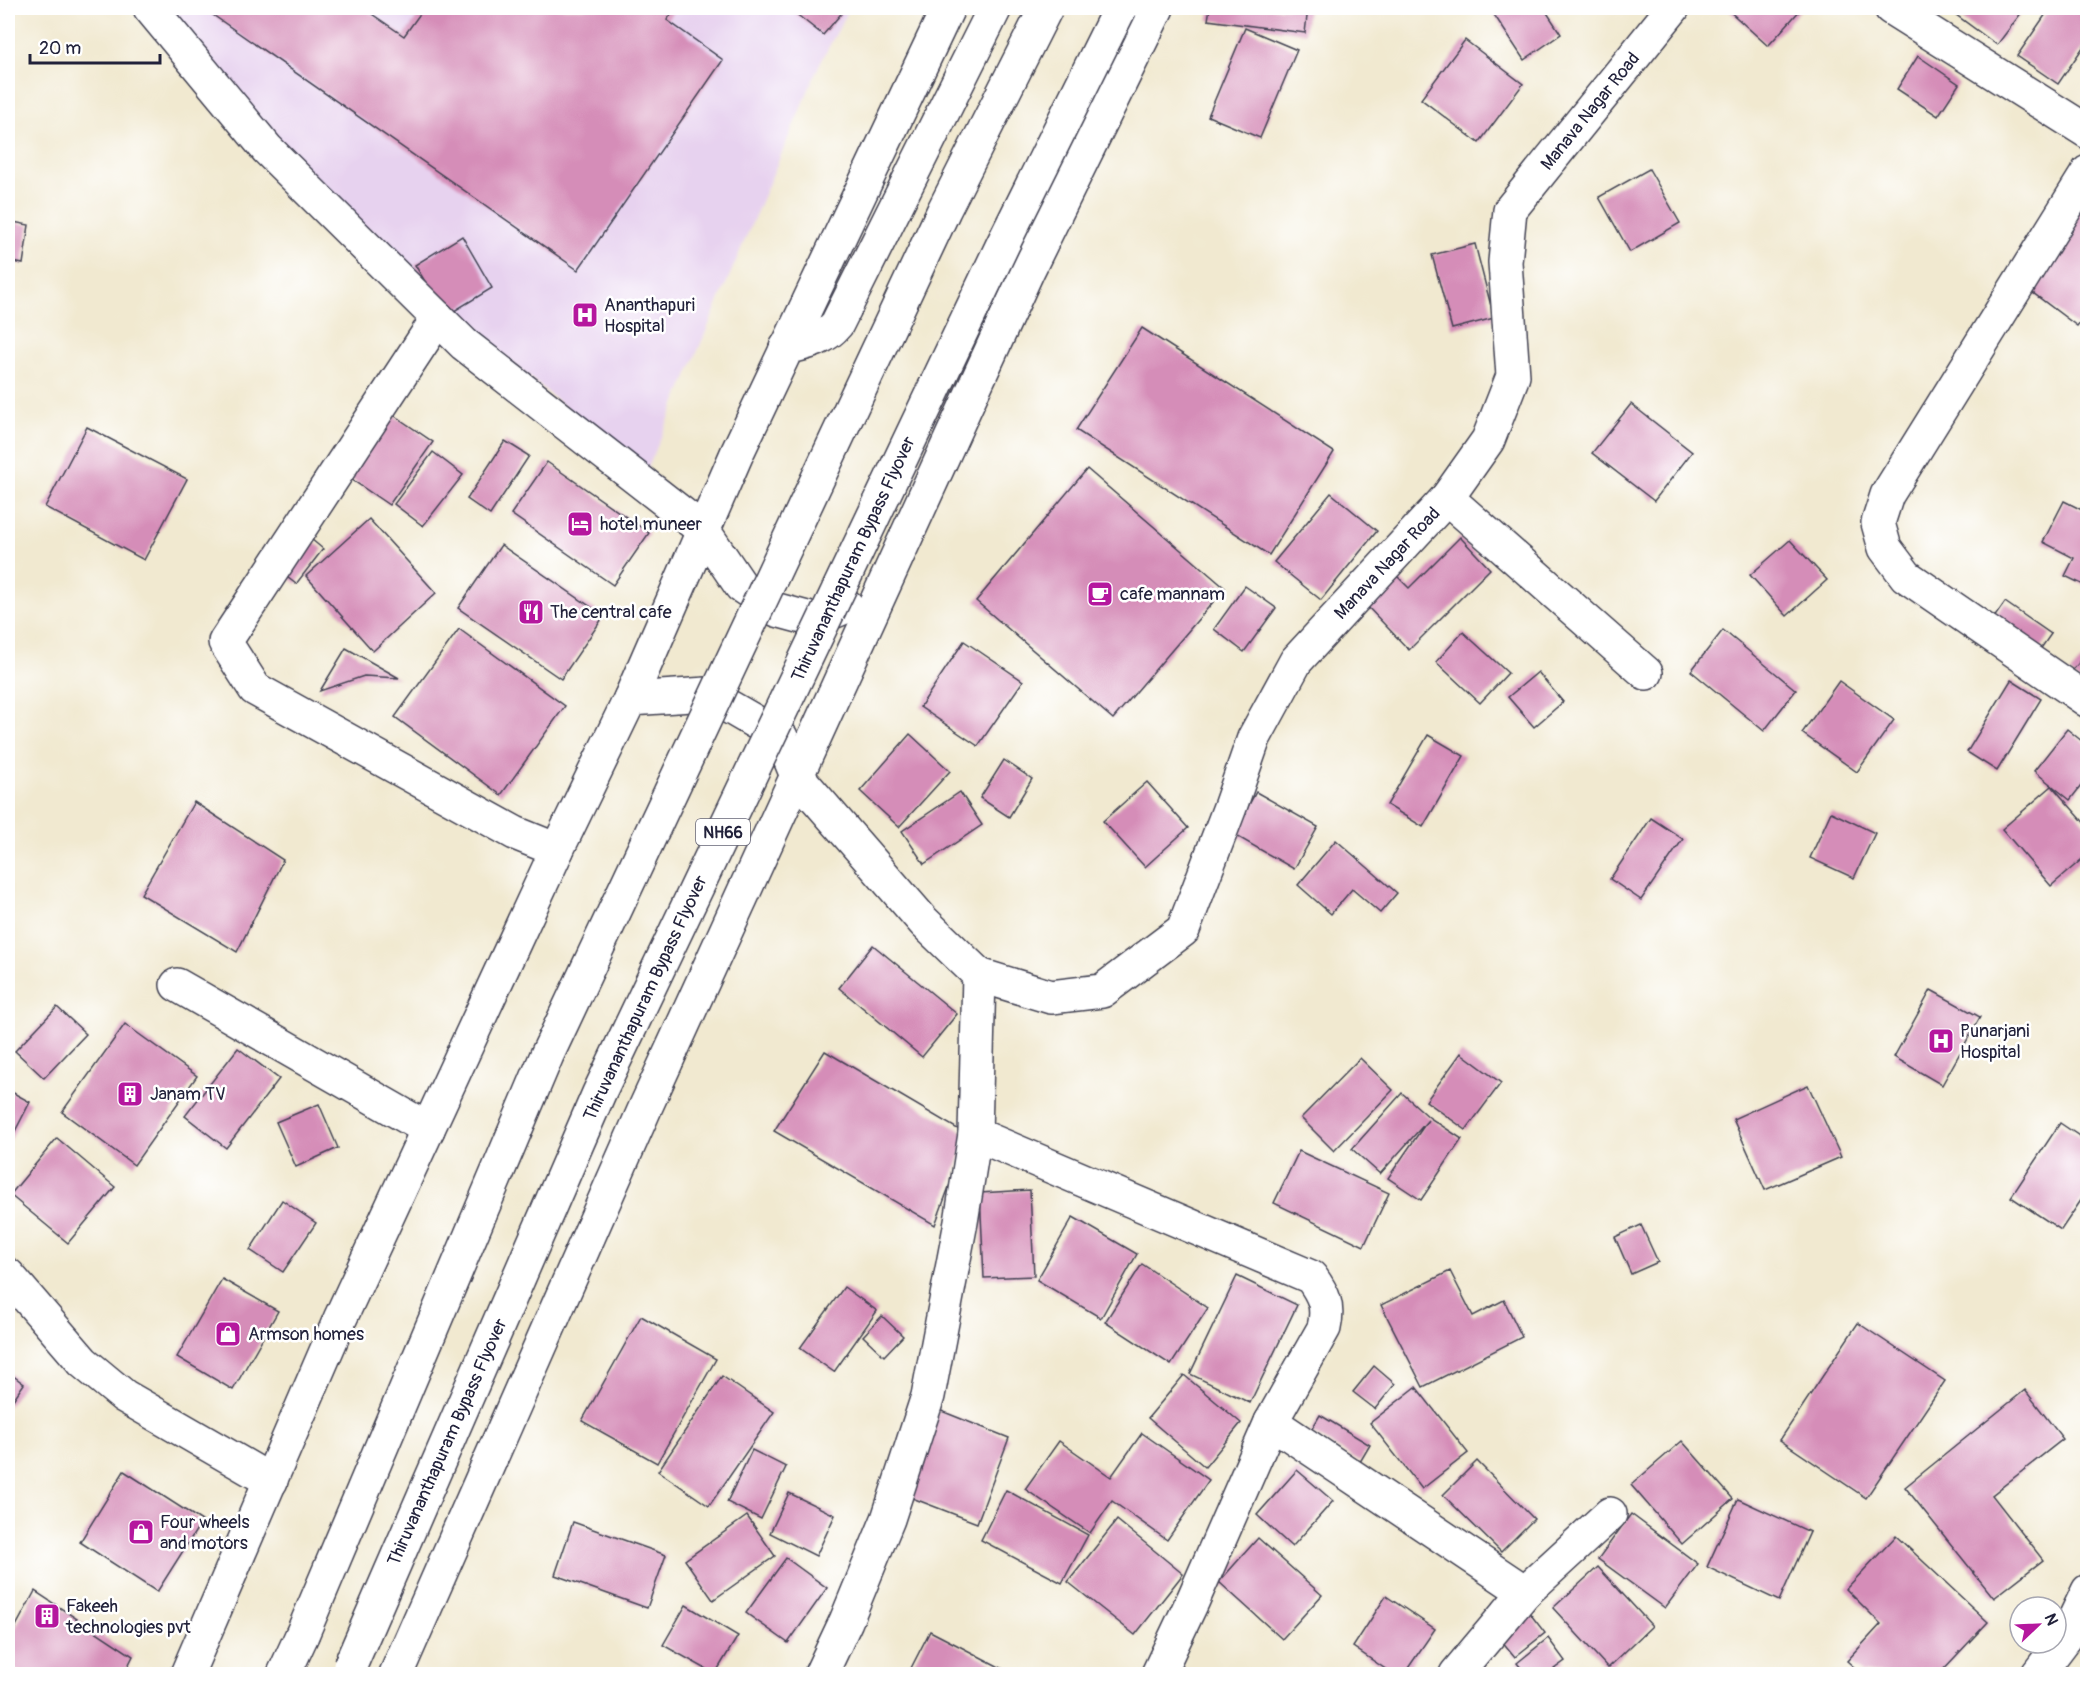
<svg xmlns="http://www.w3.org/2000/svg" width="2095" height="1682" font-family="Pangolin,sans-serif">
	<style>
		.built { fill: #e7d2ef }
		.building { fill: #d58db8 }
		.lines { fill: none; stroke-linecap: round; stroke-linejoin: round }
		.minor-casing { stroke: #414051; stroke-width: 36 }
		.highway-casing { stroke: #414051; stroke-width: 36 }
		.minor { stroke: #fff; stroke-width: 33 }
		.highway { stroke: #fff; stroke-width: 33 }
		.highway-bridge-casing { stroke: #414051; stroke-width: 36; stroke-linecap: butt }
		.highway-bridge { stroke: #fff; stroke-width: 33 }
		.labels { text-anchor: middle; stroke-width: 5; stroke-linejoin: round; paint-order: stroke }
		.shield { fill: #fff; stroke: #646476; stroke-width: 1.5 }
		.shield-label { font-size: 16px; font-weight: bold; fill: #22223b }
		.street-label { font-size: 18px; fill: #22223b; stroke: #fff }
		.poi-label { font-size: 18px; fill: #22223b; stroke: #fff; text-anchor: start }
	</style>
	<rect width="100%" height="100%" fill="#fff"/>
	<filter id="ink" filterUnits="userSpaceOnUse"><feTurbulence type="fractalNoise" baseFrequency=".0167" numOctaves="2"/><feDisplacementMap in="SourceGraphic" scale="12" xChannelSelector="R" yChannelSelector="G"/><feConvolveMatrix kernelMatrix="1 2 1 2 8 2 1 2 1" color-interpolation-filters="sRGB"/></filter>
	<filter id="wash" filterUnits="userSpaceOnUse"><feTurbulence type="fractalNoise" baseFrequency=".008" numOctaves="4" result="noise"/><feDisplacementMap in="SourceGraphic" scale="24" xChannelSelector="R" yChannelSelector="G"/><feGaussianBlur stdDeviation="1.35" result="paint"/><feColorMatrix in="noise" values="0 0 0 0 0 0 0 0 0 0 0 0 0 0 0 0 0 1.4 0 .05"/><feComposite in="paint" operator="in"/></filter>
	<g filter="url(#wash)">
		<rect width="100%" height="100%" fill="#f1e9d0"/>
		<!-- built -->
		<polygon class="built" points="156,8 850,8 820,63 645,475 267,154"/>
		<g id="blocks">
			<!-- building -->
			<g class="building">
				<polygon points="203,8 363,8 404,36 424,8 676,8 667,20 723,60 578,270"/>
				<polygon points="799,8 846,8 823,35 795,13"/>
				<polygon points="1210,8 1308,8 1305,33 1208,20"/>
				<polygon points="1495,8 1544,8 1561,34 1524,60 1491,10"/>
				<polygon points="1726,8 1802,8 1768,46"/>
				<polygon points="1960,8 2025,8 1997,45 1955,14"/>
				<polygon points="2050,8 2088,8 2088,40 2058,84 2017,56"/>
				<polygon points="1245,28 1297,50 1260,138 1208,116"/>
				<polygon points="1465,40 1523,84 1479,143 1421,99"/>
				<polygon points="1918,56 1959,84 1938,116 1897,89"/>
				<polygon points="1649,169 1680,223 1630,252 1599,197"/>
				<polygon points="2088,194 2088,312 2077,326 2021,284"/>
				<polygon points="8,221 29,225 23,264 8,261"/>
				<polygon points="462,236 492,288 446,316 415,265"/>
				<polygon points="1475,244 1494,318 1452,329 1432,255"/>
				<polygon points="1142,328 1334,452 1269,555 1076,430"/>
				<polygon points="1631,404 1692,452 1654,501 1592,453"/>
				<polygon points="389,412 433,442 389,505 345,475"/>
				<polygon points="87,427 187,479 144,560 45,507"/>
				<polygon points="505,441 529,456 490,515 467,499"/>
				<polygon points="433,452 463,475 423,526 394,504"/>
				<polygon points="547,462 649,533 613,585 511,514"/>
				<polygon points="1087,469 1225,588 1113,719 976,601"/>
				<polygon points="1331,493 1377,531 1321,600 1274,562"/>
				<polygon points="2064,501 2088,513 2088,587 2065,576 2074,558 2043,542"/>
				<polygon points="369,519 436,593 373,651 306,576"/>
				<polygon points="305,534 323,549 296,584 278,570"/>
				<polygon points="1460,537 1490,569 1409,650 1364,603 1394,573 1409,588"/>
				<polygon points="1790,540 1827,580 1787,616 1750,575"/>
				<polygon points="501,545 604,616 561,679 458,608"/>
				<polygon points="1245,586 1276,608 1244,652 1214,629"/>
				<polygon points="2005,602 2051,634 2035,657 1989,625"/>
				<polygon points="459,629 565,706 501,795 395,717"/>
				<polygon points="1723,630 1796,690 1764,731 1691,671"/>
				<polygon points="1463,632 1508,673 1480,703 1436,662"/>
				<polygon points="964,641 1023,681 978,746 920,707"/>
				<polygon points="346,648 399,678 364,676 320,691"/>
				<polygon points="2088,653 2088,688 2070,673"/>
				<polygon points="1538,672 1563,702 1534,727 1508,697"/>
				<polygon points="2011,680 2041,699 1997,771 1967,752"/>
				<polygon points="1839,681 1894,720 1857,772 1802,733"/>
				<polygon points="2067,729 2088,746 2088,785 2084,782 2070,800 2034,771"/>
				<polygon points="910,734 950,771 899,827 860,791"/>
				<polygon points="1428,735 1464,756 1423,827 1387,805"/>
				<polygon points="1004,760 1032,779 1009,817 980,798"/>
				<polygon points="1147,782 1188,828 1145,867 1103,821"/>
				<polygon points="2052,786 2088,827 2088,854 2051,886 2002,829"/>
				<polygon points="960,792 982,825 924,864 902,831"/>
				<polygon points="1256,792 1318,827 1294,869 1233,834"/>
				<polygon points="194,802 283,860 237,952 141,894"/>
				<polygon points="1831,812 1875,833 1854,878 1810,858"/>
				<polygon points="1651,818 1683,839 1641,900 1610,879"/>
				<polygon points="1336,840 1397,893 1380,913 1352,889 1331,914 1298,885"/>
				<polygon points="873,945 957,1014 922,1057 839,988"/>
				<polygon points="1931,990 1980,1017 1942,1085 1894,1057"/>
				<polygon points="57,1007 86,1034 44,1078 15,1051"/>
				<polygon points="125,1024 197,1076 134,1165 62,1112"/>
				<polygon points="238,1048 279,1079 226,1148 185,1116"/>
				<polygon points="825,1051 968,1135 935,1225 774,1131"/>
				<polygon points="1461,1053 1501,1083 1466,1130 1426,1101"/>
				<polygon points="1360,1058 1393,1090 1334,1151 1301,1118"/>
				<polygon points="1808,1085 1841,1157 1765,1190 1733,1119"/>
				<polygon points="8,1090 30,1102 8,1145"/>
				<polygon points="1402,1093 1430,1118 1462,1139 1421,1200 1388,1178 1428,1120 1380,1174 1352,1149"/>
				<polygon points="319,1104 338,1148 296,1167 276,1122"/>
				<polygon points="2060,1123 2088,1142 2088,1190 2061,1230 2011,1197"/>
				<polygon points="57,1138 115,1187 68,1243 10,1195"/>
				<polygon points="1299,1151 1389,1193 1364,1246 1274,1203"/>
				<polygon points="1030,1190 1034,1276 984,1278 980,1193"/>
				<polygon points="282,1200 316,1223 283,1272 250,1250"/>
				<polygon points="1073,1217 1137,1254 1101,1318 1037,1280"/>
				<polygon points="1641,1225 1658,1262 1631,1274 1615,1237"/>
				<polygon points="1142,1264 1208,1308 1171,1365 1105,1322"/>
				<polygon points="1450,1271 1473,1316 1504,1300 1522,1337 1423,1387 1381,1305"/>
				<polygon points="1237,1276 1297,1305 1250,1403 1190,1374"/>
				<polygon points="222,1279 278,1311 233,1390 177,1357"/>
				<polygon points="844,1287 877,1311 834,1372 800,1348"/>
				<polygon points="641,1316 716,1359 657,1463 582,1421"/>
				<polygon points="882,1316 903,1336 884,1356 863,1336"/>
				<polygon points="1858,1323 1945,1381 1866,1498 1780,1440"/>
				<polygon points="1374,1366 1395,1384 1375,1409 1353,1392"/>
				<polygon points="8,1372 24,1384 8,1407"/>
				<polygon points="1184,1375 1241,1423 1205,1467 1148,1418"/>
				<polygon points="722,1376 774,1412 709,1506 658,1471"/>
				<polygon points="1416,1387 1468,1453 1422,1489 1370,1423"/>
				<polygon points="2025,1390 2063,1439 1992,1495 2043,1560 1994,1598 1905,1487"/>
				<polygon points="939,1410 1009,1438 977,1523 907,1496"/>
				<polygon points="1320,1415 1370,1445 1360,1462 1310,1432"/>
				<polygon points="1142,1433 1209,1480 1167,1540 1112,1501 1090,1533 1025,1489 1059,1441 1111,1477"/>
				<polygon points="1682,1441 1733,1499 1682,1544 1631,1485"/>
				<polygon points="752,1450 786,1467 761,1519 727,1502"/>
				<polygon points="1477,1461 1534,1519 1501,1552 1443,1495"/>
				<polygon points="1297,1470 1333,1501 1292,1547 1257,1515"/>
				<polygon points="124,1471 202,1521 157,1592 80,1542"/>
				<polygon points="1006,1490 1088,1535 1062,1583 981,1540"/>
				<polygon points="789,1493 835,1515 816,1556 770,1533"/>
				<polygon points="1738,1499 1810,1532 1779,1601 1707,1567"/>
				<polygon points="1631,1514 1698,1564 1665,1608 1598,1559"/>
				<polygon points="747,1516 775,1556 713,1600 685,1560"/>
				<polygon points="1117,1520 1183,1574 1135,1635 1068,1582"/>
				<polygon points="573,1522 666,1555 647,1608 555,1575"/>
				<polygon points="1896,1536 1988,1622 1939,1674 1862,1674 1847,1661 1881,1624 1846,1589"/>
				<polygon points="1258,1538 1322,1595 1282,1639 1219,1582"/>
				<polygon points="786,1558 827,1588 788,1643 746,1613"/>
				<polygon points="1598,1567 1652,1626 1608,1668 1553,1608"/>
				<polygon points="35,1591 133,1656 124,1674 24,1674 8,1667 8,1641"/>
				<polygon points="1386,1596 1435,1629 1404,1674 1393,1674 1353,1647"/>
				<polygon points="686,1605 738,1636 715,1674 663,1645"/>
				<polygon points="1528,1611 1545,1633 1515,1657 1497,1635"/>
				<polygon points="930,1631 1013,1674 908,1674"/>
				<polygon points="1548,1638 1565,1661 1547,1674 1526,1674 1517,1663"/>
				<polygon points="2088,1641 2088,1659 2079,1647"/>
			</g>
		</g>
	</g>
	<g filter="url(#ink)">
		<use href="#blocks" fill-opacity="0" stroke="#414051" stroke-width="1.5"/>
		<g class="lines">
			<!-- minor casing -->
			<g class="minor-casing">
				<g id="minor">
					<polyline points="150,8 267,149 464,344 703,530 741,586 777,610 814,620 847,606"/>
					<polyline points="1891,8 2088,132"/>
					<polyline points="2088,172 1887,495 1878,523 1885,548 1906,576 2088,701"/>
					<polyline points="438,318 225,642 255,689 515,833 557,850"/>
					<path d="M786 348C806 343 824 340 837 324L995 8"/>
					<polyline points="1447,498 1646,673"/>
					<polyline points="630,699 707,694 781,737 797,776 924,922 979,975 975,1134 961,1222 928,1396 888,1519 846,1621 821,1674"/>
					<polyline points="979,975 1051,997 1102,991 1183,930 1230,807 1254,738 1296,661 1447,498 1488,440 1513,376 1505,262 1510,210 1673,8"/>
					<polyline points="177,985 428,1129"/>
					<path d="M975 1134 1311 1277C1324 1295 1329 1306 1324 1328L1271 1422 1193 1600 1158 1674"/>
					<polyline points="8,1275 83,1362 124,1396 271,1481"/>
					<polyline points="1271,1422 1525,1592"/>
					<polyline points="187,1674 340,1319 557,850 630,699 738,451 948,8"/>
					<polyline points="396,1674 646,1106 1028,270 1157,8"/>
					<polyline points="1456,1674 1525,1592 1610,1514"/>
					<polyline points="2038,1674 2066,1637 2088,1591"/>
				</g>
			</g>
			<!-- highway casing -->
			<g class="highway-casing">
				<polyline id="highway" points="284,1674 302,1635"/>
			</g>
			<!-- minor -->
			<use href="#minor" class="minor"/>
			<!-- highway -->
			<use href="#highway" class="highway"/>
			<!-- highway-bridge casing -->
			<g class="highway-bridge-casing">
				<g id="highway-bridge">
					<polyline points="302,1635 547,1055 944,210 1046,8"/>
					<polyline points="350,1666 599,1093 1003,244 1120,8"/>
				</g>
			</g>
			<!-- highway-bridge -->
			<use href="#highway-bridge" class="highway-bridge"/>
		</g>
	</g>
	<!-- icons -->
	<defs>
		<g id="hospital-square" transform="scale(1.35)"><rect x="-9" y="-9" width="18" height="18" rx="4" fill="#b5179e" stroke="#fff"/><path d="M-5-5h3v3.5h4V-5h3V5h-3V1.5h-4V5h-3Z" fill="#fff"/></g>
		<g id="hotel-square" transform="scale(1.35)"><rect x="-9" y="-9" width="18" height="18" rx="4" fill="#b5179e" stroke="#fff"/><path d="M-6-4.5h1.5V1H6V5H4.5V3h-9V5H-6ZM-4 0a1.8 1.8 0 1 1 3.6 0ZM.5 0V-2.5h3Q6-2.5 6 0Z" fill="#fff"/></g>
		<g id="cafe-square" transform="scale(1.35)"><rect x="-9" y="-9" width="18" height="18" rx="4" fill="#b5179e" stroke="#fff"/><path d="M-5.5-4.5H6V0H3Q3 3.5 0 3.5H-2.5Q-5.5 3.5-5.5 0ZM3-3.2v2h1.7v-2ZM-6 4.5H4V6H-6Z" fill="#fff"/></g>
		<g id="restaurant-square" transform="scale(1.35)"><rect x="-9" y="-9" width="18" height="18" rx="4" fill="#b5179e" stroke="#fff"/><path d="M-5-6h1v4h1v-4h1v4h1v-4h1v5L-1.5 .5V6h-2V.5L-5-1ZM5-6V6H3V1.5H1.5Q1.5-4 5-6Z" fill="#fff"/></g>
		<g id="building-square" transform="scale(1.35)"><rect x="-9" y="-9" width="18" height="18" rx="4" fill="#b5179e" stroke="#fff"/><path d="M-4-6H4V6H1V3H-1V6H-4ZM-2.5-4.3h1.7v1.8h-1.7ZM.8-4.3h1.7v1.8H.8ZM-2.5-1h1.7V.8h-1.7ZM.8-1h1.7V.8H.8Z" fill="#fff"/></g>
		<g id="shop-square" transform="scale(1.35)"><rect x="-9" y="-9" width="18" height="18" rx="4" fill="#b5179e" stroke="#fff"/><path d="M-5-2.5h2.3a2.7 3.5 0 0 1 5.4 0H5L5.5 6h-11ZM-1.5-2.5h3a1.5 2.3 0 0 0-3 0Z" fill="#fff"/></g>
	</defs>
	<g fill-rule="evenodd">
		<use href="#hospital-square" x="585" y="315"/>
		<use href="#hotel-square" x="580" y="524"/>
		<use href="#cafe-square" x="1100" y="594"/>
		<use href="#restaurant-square" x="531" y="612"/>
		<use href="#hospital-square" x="1941" y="1041"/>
		<use href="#building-square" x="130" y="1094"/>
		<use href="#shop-square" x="228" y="1334"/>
		<use href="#shop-square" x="141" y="1532"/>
		<use href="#building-square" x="47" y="1616"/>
	</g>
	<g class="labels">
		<!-- shield labels -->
		<rect class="shield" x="696" y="819" width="54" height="26" rx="4.5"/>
		<g class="shield-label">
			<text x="723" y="838">NH66</text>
		</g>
		<!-- street labels -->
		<g class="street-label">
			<text transform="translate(1590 111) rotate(-51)" y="6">Manava Nagar Road</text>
			<text transform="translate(853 559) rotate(-65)" y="6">Thiruvananthapuram Bypass Flyover</text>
			<text transform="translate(1387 563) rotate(-47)" y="6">Manava Nagar Road</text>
			<text transform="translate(645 998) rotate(-65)" y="6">Thiruvananthapuram Bypass Flyover</text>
			<text transform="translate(447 1442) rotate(-66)" y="6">Thiruvananthapuram Bypass Flyover</text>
		</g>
		<!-- poi labels -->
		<g class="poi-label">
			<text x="604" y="311">Ananthapuri<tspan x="604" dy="21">Hospital</tspan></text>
			<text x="600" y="530">hotel muneer</text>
			<text x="1120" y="600">cafe mannam</text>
			<text x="550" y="618">The central cafe</text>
			<text x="1960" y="1037">Punarjani<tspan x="1960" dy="21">Hospital</tspan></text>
			<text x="150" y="1100">Janam TV</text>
			<text x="248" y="1340">Armson homes</text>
			<text x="160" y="1528">Four wheels<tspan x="160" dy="21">and motors</tspan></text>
			<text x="66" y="1612">Fakeeh<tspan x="66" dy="21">technologies pvt</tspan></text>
		</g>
	</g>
	<!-- margin -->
	<rect width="2095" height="1682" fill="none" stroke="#fff" stroke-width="30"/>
	<!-- north arrow -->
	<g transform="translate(2038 1625) rotate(67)"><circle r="28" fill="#ffffff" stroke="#a7a7b1" stroke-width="1.5"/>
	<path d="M0-4.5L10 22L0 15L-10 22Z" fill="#b5179e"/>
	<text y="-9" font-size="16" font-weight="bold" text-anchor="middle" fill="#22223b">N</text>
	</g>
	<!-- scale -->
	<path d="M30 54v9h130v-9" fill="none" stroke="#22223b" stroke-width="3"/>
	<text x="39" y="54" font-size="18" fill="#22223b" stroke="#ffffff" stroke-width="4.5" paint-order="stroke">20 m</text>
</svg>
